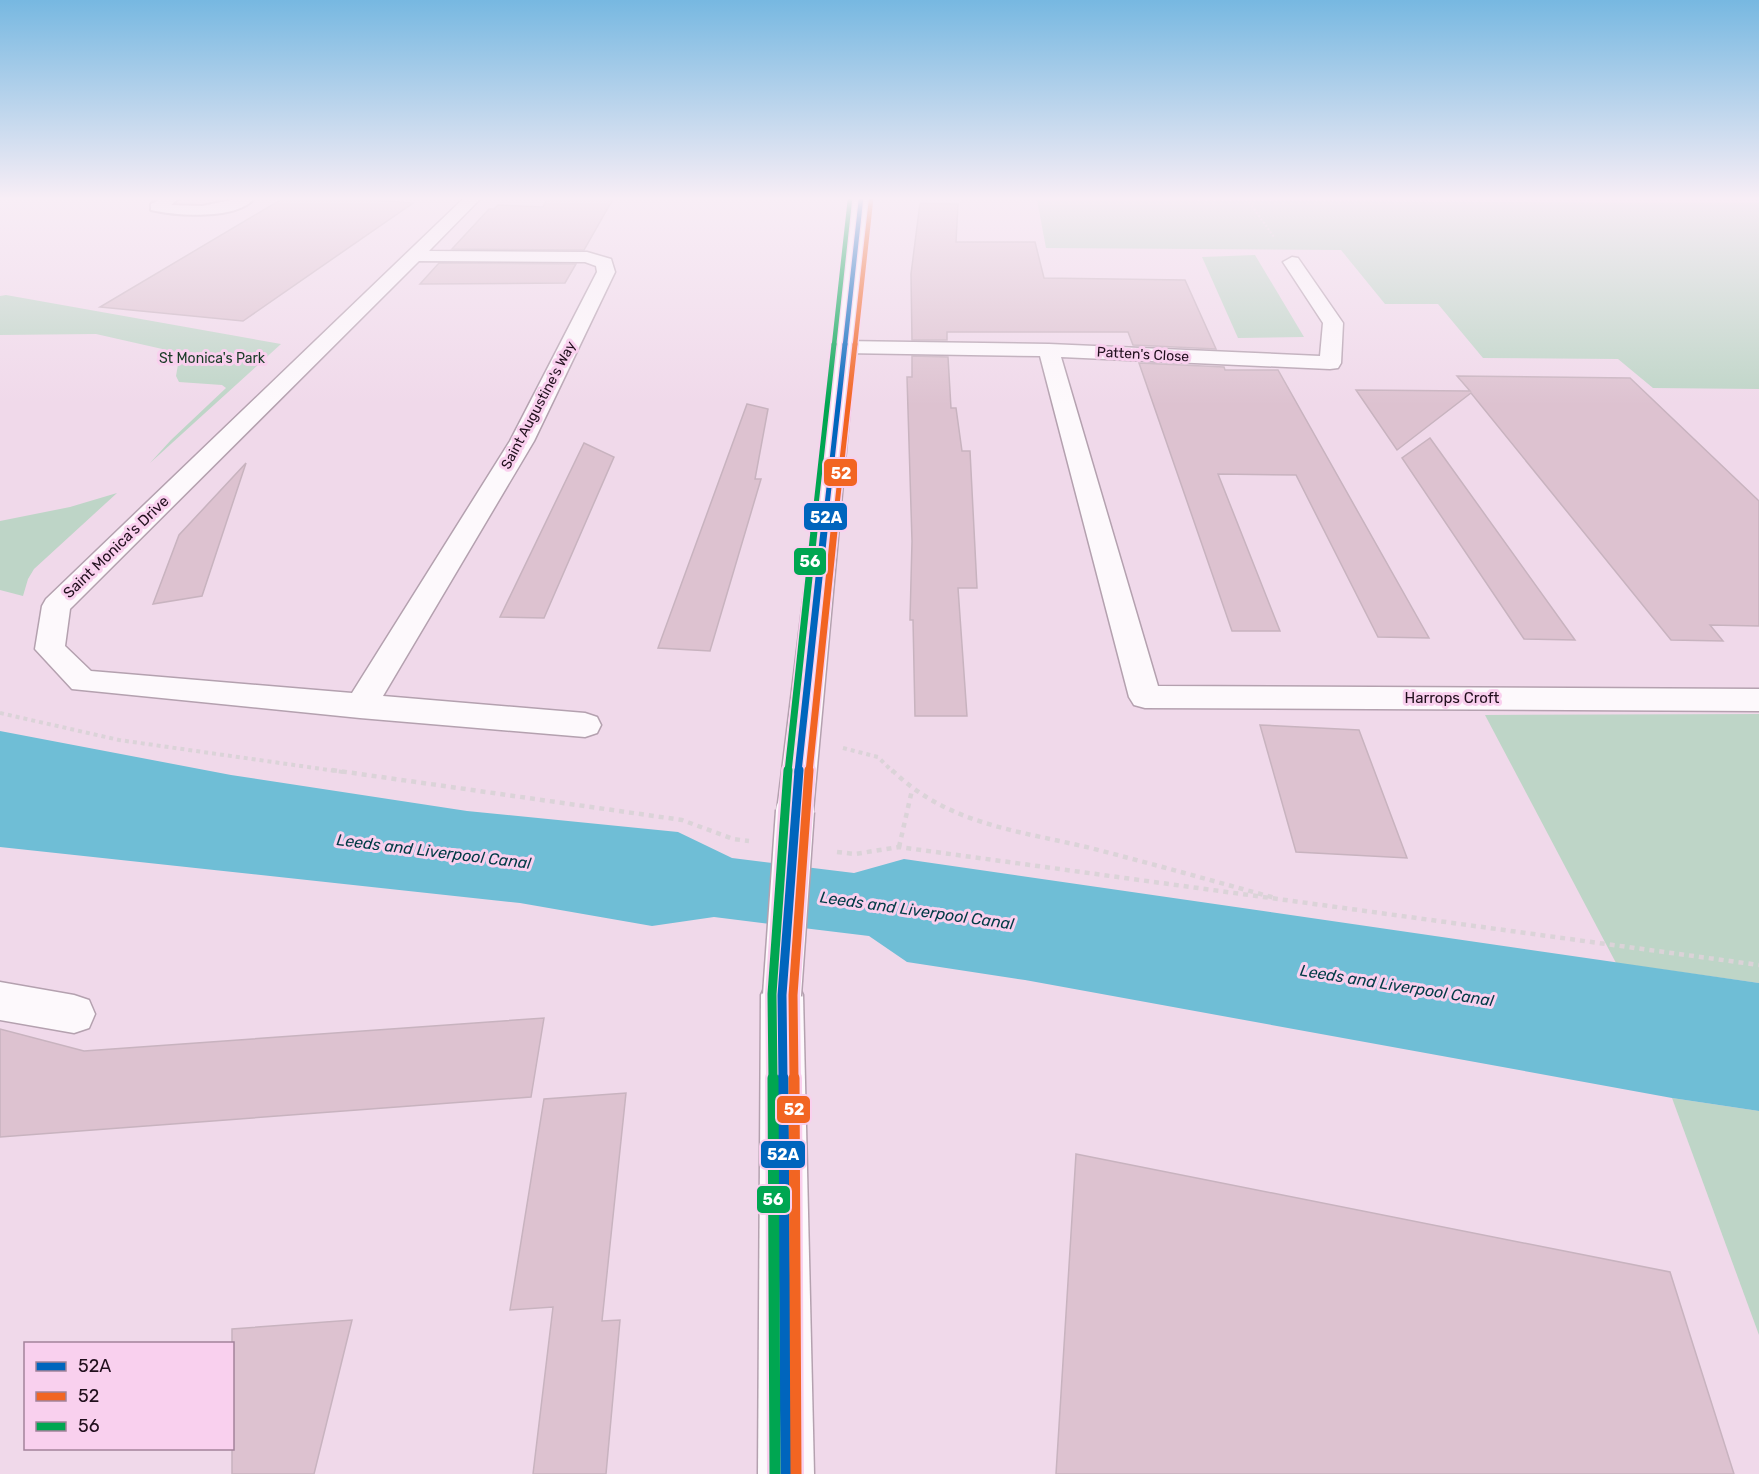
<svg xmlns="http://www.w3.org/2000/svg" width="1759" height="1474" font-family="Rubik,sans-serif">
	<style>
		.green { fill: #bed5c7 }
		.water { fill: #6fbed6 }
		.building { fill: #ddc2d0; stroke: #c8b3bf; stroke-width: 1.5 }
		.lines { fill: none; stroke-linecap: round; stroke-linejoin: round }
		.service-casing { stroke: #b4a1af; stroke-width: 4 }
		.minor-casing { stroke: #b4a1af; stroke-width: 3 }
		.tertiary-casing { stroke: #b4a1af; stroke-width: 3 }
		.path-far2 { stroke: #dbd3d8; stroke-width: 2; stroke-dasharray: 2 2; stroke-linecap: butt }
		.path-far1 { stroke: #dbd3d8; stroke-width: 4; stroke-dasharray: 4 4; stroke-linecap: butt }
		.path { stroke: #dbd3d8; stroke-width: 4.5; stroke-dasharray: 5 5; stroke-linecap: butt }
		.service { fill: #fdf9fc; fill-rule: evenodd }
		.minor { fill: #fdf9fc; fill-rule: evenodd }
		.tertiary { fill: #fdf9fc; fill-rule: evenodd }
		.tertiary-bridge-casing { stroke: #b4a1af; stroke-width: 41; stroke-linecap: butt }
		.tertiary-bridge { stroke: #fdf9fc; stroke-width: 38 }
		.bus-1-far4-casing { stroke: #f9d0ee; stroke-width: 7 }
		.bus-1-far3-casing { stroke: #f9d0ee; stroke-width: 8 }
		.bus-1-far2-casing { stroke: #f9d0ee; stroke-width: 10 }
		.bus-1-far1-casing { stroke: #f9d0ee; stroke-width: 14 }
		.bus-1-casing { stroke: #f9d0ee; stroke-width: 16 }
		.bus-2-far4-casing { stroke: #f9d0ee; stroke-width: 7 }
		.bus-2-far3-casing { stroke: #f9d0ee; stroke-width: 8 }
		.bus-2-far2-casing { stroke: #f9d0ee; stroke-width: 10 }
		.bus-2-far1-casing { stroke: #f9d0ee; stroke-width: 14 }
		.bus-2-casing { stroke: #f9d0ee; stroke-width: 16 }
		.bus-3-far4-casing { stroke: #f9d0ee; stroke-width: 7 }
		.bus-3-far3-casing { stroke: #f9d0ee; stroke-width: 8 }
		.bus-3-far2-casing { stroke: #f9d0ee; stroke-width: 10 }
		.bus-3-far1-casing { stroke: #f9d0ee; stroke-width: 14 }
		.bus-3-casing { stroke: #f9d0ee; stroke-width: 16 }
		.bus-1-far4 { stroke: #0065bd; stroke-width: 4.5 }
		.bus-1-far3 { stroke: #0065bd; stroke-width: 5 }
		.bus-1-far2 { stroke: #0065bd; stroke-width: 7 }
		.bus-1-far1 { stroke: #0065bd; stroke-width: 9 }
		.bus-1 { stroke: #0065bd; stroke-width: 11 }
		.bus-2-far4 { stroke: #f26522; stroke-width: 4.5 }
		.bus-2-far3 { stroke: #f26522; stroke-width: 5 }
		.bus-2-far2 { stroke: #f26522; stroke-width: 7 }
		.bus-2-far1 { stroke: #f26522; stroke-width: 9 }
		.bus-2 { stroke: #f26522; stroke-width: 11 }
		.bus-3-far4 { stroke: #00a651; stroke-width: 4.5 }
		.bus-3-far3 { stroke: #00a651; stroke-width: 5 }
		.bus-3-far2 { stroke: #00a651; stroke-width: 7 }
		.bus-3-far1 { stroke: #00a651; stroke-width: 9 }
		.bus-3 { stroke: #00a651; stroke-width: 11 }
		.labels { text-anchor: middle; stroke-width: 6; stroke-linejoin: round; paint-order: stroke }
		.far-street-label { font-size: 14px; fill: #210f1d; stroke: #f9d0ee }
		.far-park-label { font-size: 14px; fill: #183b26; stroke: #f9d0ee }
		.street-label { font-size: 15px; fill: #210f1d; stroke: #f9d0ee }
		.water-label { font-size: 16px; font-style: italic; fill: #013a45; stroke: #f9d0ee }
		.line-badge { stroke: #f9d0ee; stroke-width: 2 }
		.badge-label { font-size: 16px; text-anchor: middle; font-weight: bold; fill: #fff }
	</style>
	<rect width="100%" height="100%" fill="#f0d9ea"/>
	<!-- green -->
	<g class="green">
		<polygon points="1037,200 1759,203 1759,389 1653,388 1618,359 1483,358 1438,304 1385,304 1341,250 1046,248"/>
		<polygon points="1255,255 1304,337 1238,338 1202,257"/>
		<polygon points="6,295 281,344 150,463 171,440 226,388 222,385 179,382 176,376 180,353 96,334 0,335 0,296"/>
		<polygon points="117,493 34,569 28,579 23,596 0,590 0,521 70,507"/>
		<polygon points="1759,714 1759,983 1616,963 1485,715"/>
		<polygon points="1672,1098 1759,1111 1759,1335"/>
	</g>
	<!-- water -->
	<polygon class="water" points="0,731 231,775 467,811 678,832 732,858 854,873 904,859 1759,983 1759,1111 1672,1098 1025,980 907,962 869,936 714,917 652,926 520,903 0,847"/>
	<!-- building -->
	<g class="building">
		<polygon points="282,199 358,199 413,203 243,321 100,307"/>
		<polygon points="547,199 613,199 584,250 452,249 489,209 494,209 498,205 543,207"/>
		<polygon points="920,203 958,204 956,242 1035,242 1044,278 1185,280 1216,349 1133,345 1128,332 947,332 947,340 912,340 911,274"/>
		<polygon points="439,263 576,264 565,283 420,284"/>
		<polygon points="912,356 948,357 951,408 956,408 962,451 970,451 977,588 958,588 967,716 915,716 913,620 910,620 912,541 907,377 912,377"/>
		<polygon points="1139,363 1224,367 1225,370 1278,370 1429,638 1378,637 1296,475 1218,474 1280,631 1232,631"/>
		<polygon points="1457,376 1630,378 1759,501 1759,626 1710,625 1723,641 1671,640 1471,393 1397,450 1356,390 1470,391"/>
		<polygon points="747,404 768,409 755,479 761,479 710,651 658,648"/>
		<polygon points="1430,438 1575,640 1524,639 1402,458"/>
		<polygon points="584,443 614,457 544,618 500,617"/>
		<polygon points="246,463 202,596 153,604 179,535"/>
		<polygon points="1260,725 1359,730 1407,858 1296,852"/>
		<polygon points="544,1018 531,1097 0,1137 0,1029 84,1051"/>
		<polygon points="626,1093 602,1321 620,1320 606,1474 533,1474 553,1307 510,1310 544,1099"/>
		<polygon points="1076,1154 1670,1272 1734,1474 1056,1474"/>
		<polygon points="352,1320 314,1474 232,1474 232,1329"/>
	</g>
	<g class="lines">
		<!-- service casing -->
		<g class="service-casing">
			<path id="service" d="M161 199H178L171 205 202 206 236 199H254C235 220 177 216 151 210V204Z"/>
		</g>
		<!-- minor casing -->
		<g class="minor-casing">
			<g id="minor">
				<path d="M463 199H480L429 251 587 252 611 259 615 272 534 441 383 696 585 713 597 717 601 725 597 733 585 737 360 718 72 689 35 649 42 606 46 599ZM419 261 585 262 596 266 597 272 510 441 352 693 91 671 65 646 70 609Z"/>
				<polygon points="1292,257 1298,258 1343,323 1341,363 1338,368 1330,369 1061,357 1158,686 1759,689 1759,711 1145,708 1134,705 1129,697 1040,356 843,353 836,351 833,347 836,343 843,341 1049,344 1320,356 1323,323 1283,262"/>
				<polygon points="0,982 74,995 89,1000 95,1014 89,1028 74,1033 0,1020"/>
			</g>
		</g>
		<!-- tertiary casing -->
		<g class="tertiary-casing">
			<g id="tertiary">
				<polygon points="853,199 869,199 813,811 807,821 795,825 783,821 777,811"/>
				<polygon points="782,976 797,982 803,995 814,1474 758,1474 761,995 767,982"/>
			</g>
		</g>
		<!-- path-far2 -->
		<g class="path-far2">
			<polyline points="1247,199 1274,237"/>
			<polyline points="1740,199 1759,199"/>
		</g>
		<!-- path-far1 -->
		<g class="path-far1">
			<polyline points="0,713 119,740 343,772"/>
			<polyline points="843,748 878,757 893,772"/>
		</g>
		<!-- path -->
		<g class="path">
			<polyline points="332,770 682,820 733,839 749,841"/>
			<path d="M892 770C951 828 1027 831 1102 851 1160 866 1217 882 1275 898"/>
			<polyline points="899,847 912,790"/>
			<polyline points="837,852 855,854 899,847 1759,965"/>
		</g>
		<!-- service -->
		<use href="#service" class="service"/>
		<!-- minor -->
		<use href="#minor" class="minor"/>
		<!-- tertiary -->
		<use href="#tertiary" class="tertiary"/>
		<!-- tertiary-bridge casing -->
		<g class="tertiary-bridge-casing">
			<polyline id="tertiary-bridge" points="782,995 795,811"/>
		</g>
		<!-- tertiary-bridge -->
		<use href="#tertiary-bridge" class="tertiary-bridge"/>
		<!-- bus-1-far4 casing -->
		<g class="bus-1-far4-casing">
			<polyline id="bus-1-far4" points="845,345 861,199"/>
		</g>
		<!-- bus-1-far3 casing -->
		<g class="bus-1-far3-casing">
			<polyline id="bus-1-far3" points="824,532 845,344"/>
		</g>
		<!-- bus-1-far2 casing -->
		<g class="bus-1-far2-casing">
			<polyline id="bus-1-far2" points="798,772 824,531"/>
		</g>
		<!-- bus-1-far1 casing -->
		<g class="bus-1-far1-casing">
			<polyline id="bus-1-far1" points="783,1080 782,995 799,770"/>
		</g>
		<!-- bus-1 casing -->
		<g class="bus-1-casing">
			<polyline id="bus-1" points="783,1078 786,1474"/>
		</g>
		<!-- bus-2-far4 casing -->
		<g class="bus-2-far4-casing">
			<polyline id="bus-2-far4" points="855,345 871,200"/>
		</g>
		<!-- bus-2-far3 casing -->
		<g class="bus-2-far3-casing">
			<polyline id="bus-2-far3" points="834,532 855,344"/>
		</g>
		<!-- bus-2-far2 casing -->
		<g class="bus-2-far2-casing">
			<polyline id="bus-2-far2" points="809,772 834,531"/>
		</g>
		<!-- bus-2-far1 casing -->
		<g class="bus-2-far1-casing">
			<polyline id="bus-2-far1" points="794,1080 793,995 809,770"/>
		</g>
		<!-- bus-2 casing -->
		<g class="bus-2-casing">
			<polyline id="bus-2" points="794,1078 796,1474"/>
		</g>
		<!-- bus-3-far4 casing -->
		<g class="bus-3-far4-casing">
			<polyline id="bus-3-far4" points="834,345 850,199"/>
		</g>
		<!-- bus-3-far3 casing -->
		<g class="bus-3-far3-casing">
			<polyline id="bus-3-far3" points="813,532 834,344"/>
		</g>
		<!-- bus-3-far2 casing -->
		<g class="bus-3-far2-casing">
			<polyline id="bus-3-far2" points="788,772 814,531"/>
		</g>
		<!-- bus-3-far1 casing -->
		<g class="bus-3-far1-casing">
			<polyline id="bus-3-far1" points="773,1080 772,994 788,770"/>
		</g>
		<!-- bus-3 casing -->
		<g class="bus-3-casing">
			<polyline id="bus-3" points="773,1078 775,1474"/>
		</g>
		<!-- bus-1-far4 -->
		<use href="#bus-1-far4" class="bus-1-far4"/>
		<!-- bus-1-far3 -->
		<use href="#bus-1-far3" class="bus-1-far3"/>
		<!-- bus-1-far2 -->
		<use href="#bus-1-far2" class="bus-1-far2"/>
		<!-- bus-1-far1 -->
		<use href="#bus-1-far1" class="bus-1-far1"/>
		<!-- bus-1 -->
		<use href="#bus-1" class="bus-1"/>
		<!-- bus-2-far4 -->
		<use href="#bus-2-far4" class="bus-2-far4"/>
		<!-- bus-2-far3 -->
		<use href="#bus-2-far3" class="bus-2-far3"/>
		<!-- bus-2-far2 -->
		<use href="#bus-2-far2" class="bus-2-far2"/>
		<!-- bus-2-far1 -->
		<use href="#bus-2-far1" class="bus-2-far1"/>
		<!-- bus-2 -->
		<use href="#bus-2" class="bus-2"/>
		<!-- bus-3-far4 -->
		<use href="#bus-3-far4" class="bus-3-far4"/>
		<!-- bus-3-far3 -->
		<use href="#bus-3-far3" class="bus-3-far3"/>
		<!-- bus-3-far2 -->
		<use href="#bus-3-far2" class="bus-3-far2"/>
		<!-- bus-3-far1 -->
		<use href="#bus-3-far1" class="bus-3-far1"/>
		<!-- bus-3 -->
		<use href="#bus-3" class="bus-3"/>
	</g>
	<!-- sky -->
	<linearGradient id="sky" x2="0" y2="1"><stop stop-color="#77b8e1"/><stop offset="0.49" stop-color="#f8eef6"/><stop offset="1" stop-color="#f8eef6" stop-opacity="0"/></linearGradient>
	<rect width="1759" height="405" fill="url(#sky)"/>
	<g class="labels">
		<!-- far-street labels -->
		<g class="far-street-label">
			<text transform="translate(1143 354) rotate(3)" y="5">Patten's Close</text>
			<text transform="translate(538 405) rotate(-62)" y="5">Saint Augustine's Way</text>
		</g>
		<!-- far-park labels -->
		<g class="far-park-label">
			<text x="212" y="363">St Monica's Park</text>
		</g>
		<!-- street labels -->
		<g class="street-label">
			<text transform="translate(116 547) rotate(-44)" y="5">Saint Monica's Drive</text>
			<text x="1452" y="703">Harrops Croft</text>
		</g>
		<!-- water labels -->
		<g class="water-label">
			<text transform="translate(434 851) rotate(7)" y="6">Leeds and Liverpool Canal</text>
			<text transform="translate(917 910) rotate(8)" y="6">Leeds and Liverpool Canal</text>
			<text transform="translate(1397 985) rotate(9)" y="6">Leeds and Liverpool Canal</text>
		</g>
	</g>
	<g class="line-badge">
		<rect x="823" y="458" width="35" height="29" rx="6" fill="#f26522"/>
		<rect x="803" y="502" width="45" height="29" rx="6" fill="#0065bd"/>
		<rect x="793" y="547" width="34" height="29" rx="6" fill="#00a651"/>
		<rect x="776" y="1095" width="35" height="29" rx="6" fill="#f26522"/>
		<rect x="760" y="1140" width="46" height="29" rx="6" fill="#0065bd"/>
		<rect x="756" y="1185" width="35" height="29" rx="6" fill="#00a651"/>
	</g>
	<g class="badge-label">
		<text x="841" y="479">52</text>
		<text x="826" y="523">52A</text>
		<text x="810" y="567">56</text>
		<text x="794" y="1115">52</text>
		<text x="783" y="1160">52A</text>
		<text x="773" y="1205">56</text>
	</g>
	<!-- legend -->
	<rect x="24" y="1342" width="210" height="108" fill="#f9d0ee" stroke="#a3839a" stroke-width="1.5"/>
	<rect x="36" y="1362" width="30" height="9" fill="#0065bd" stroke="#a3839a" stroke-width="1.5"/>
	<text x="78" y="1372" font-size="18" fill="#210f1d">52A</text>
	<rect x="36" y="1392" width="30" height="9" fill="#f26522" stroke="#a3839a" stroke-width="1.5"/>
	<text x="78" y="1402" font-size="18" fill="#210f1d">52</text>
	<rect x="36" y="1422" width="30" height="9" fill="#00a651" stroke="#a3839a" stroke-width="1.5"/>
	<text x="78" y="1432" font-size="18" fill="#210f1d">56</text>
</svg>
